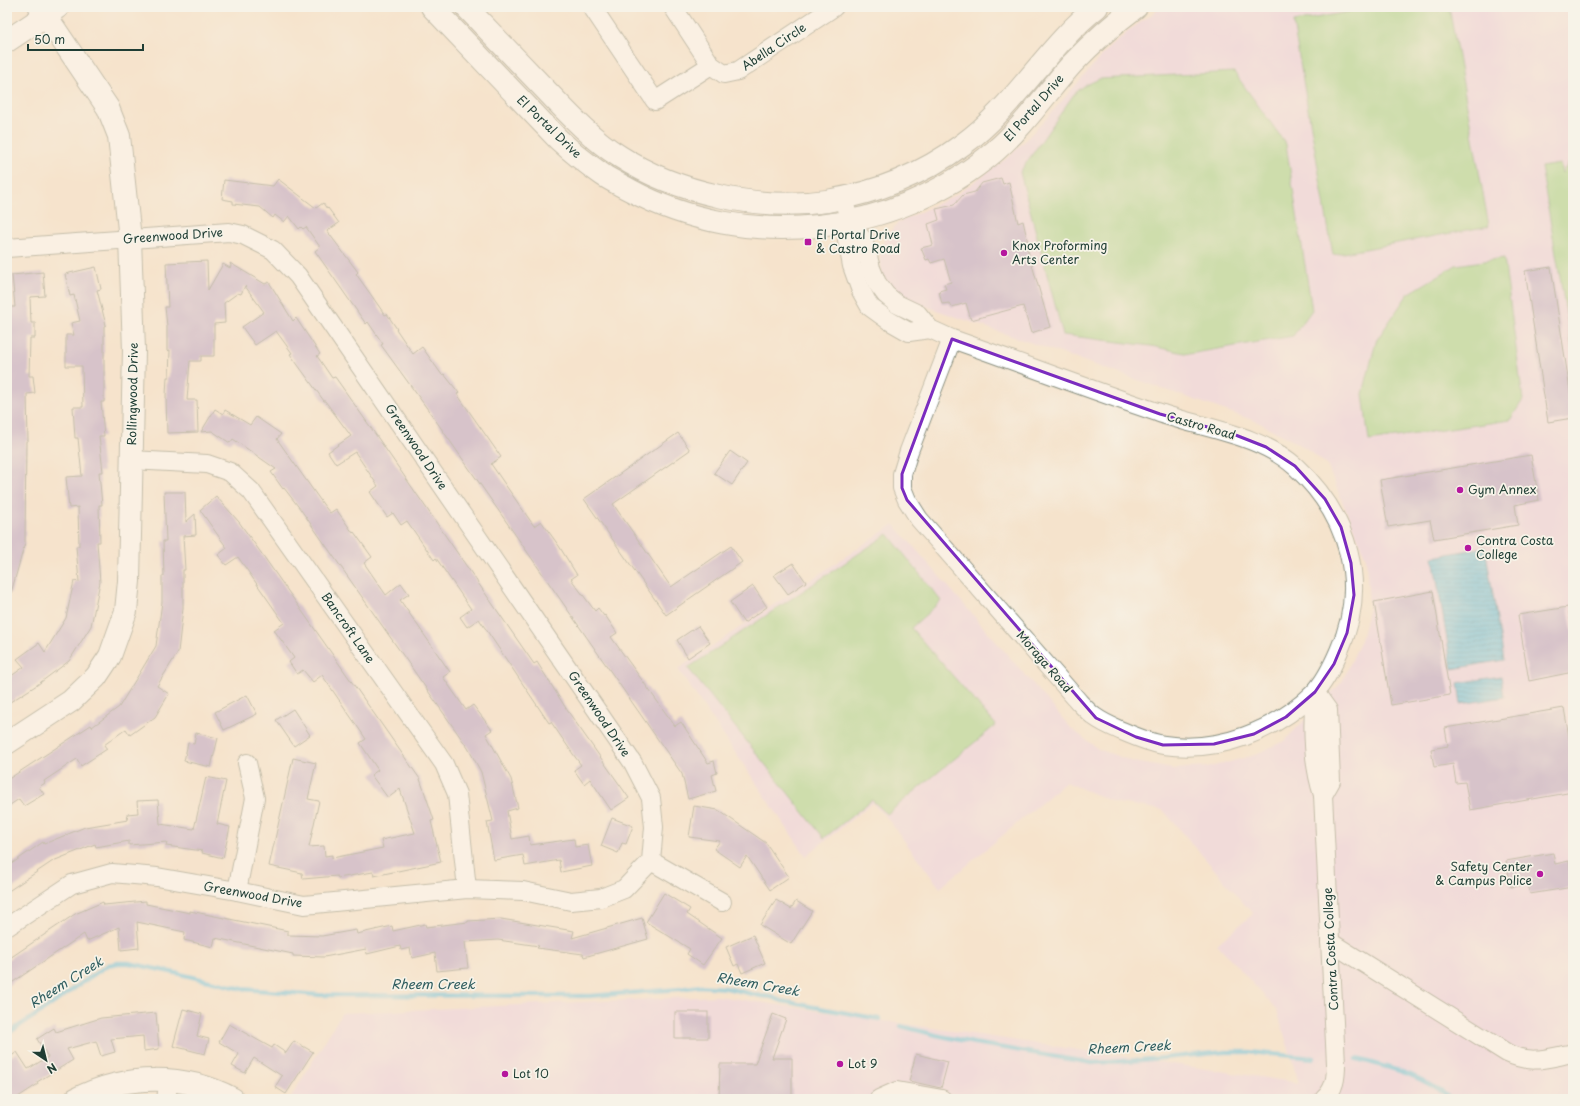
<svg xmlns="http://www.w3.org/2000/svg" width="1580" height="1106" font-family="'Playpen Sans',sans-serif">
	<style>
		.built { fill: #ecd1e9 }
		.grass { fill: #9dd586; stroke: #5e895d }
		.water { fill: url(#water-rules); stroke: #427f8b }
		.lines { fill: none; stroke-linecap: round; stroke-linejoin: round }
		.stream { stroke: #64c1e2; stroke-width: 4.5 }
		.building { fill: #b29cc7 }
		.street-casing { stroke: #8a9080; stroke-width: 20 }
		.secondary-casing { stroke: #8a9080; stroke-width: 24 }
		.street { stroke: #fff; stroke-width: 18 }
		.secondary { stroke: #fff; stroke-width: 22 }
		.marked { fill: none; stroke: #7b2cbf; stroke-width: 3; stroke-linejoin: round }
		.poi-dot { fill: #b5179e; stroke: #f7f3e8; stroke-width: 1.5 }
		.labels { text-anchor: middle; stroke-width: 3.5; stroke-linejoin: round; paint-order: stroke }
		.street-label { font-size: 12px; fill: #1f3d34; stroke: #f7f3e8 }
		.poi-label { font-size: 12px; fill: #1f3d34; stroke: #f7f3e8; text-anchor: start }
		.water-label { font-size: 13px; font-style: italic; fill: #305e60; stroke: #f7f3e8 }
	</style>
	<defs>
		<pattern id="water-rules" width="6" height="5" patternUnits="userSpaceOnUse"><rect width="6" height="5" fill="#64c1e2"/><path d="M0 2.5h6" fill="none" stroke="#529eb8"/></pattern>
	</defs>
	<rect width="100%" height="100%" fill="#f7f3e8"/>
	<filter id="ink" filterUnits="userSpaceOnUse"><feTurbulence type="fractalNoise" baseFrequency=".025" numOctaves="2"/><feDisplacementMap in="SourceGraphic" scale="8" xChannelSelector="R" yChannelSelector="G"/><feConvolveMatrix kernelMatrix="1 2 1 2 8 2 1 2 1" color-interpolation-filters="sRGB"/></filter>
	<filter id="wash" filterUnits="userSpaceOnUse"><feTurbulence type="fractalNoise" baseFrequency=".012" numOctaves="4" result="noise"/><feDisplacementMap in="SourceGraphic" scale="16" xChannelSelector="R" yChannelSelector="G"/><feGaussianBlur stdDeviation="0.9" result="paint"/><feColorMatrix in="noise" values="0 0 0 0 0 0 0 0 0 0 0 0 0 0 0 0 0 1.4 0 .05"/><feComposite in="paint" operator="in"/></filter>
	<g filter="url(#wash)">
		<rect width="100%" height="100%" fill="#f5e3cc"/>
		<!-- built -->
		<polygon class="built" points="1162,7 1573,7 1573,1099 290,1099 342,1013 718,996 1299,1083 1277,1010 1217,944 1253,914 1163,810 1113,802 1066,782 940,888 887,818 872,803 806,856 678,669 894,524 1072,729 1098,749 1134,762 1173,769 1210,767 1252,756 1284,741 1342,682 1361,640 1369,607 1366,558 1327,465 1306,448 1258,422 905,299 890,288 883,277 880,259 881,247 888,234 899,222 956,195 1010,156 1046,119 1104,53 1131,29"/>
		<!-- grass -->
		<g class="grass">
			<polygon points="1375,7 1449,7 1489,226 1333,255 1293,22"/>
			<polygon points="1234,72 1286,144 1312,310 1293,336 1189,354 1151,346 1063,335 1020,172 1074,94 1084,86 1099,79"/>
			<polygon points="1573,157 1573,200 1571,217 1573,237 1573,353 1541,167 1560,164 1562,173"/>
			<polygon points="1504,258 1523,400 1510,420 1369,441 1363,394 1376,341 1408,294 1456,265"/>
			<polygon points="888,534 941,601 911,628 996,725 887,814 872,800 824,838 688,668"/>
		</g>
		<!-- water -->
		<g class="water">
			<polygon points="1485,547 1504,660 1452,669 1433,557"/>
			<polygon points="1501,676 1504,697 1461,704 1458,683"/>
		</g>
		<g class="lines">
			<!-- stream -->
			<g class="stream">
				<polyline points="901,1026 936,1035 974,1043 1092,1063 1141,1060 1226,1052 1250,1052 1313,1058"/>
				<polyline points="7,1034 48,1007 96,973 108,965 118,963 129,963 180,974 243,989 319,995 590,996 679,989 700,986 726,988 761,996 771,997 782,1001 879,1019"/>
				<path d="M1357 1059C1394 1069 1420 1074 1451 1099"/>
			</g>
		</g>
		<g id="blocks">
			<!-- building -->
			<g class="building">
				<polygon points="1001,178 1003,184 1009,182 1018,223 1023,221 1028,243 1026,244 1050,327 1031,333 1023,306 971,320 966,303 952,307 949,303 942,304 939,291 946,289 944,284 951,282 944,259 931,263 929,259 926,260 921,248 933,245 928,224 939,220 936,209 954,205 963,195 975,192 982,183"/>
				<polygon points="278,179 316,208 323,203 327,209 328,208 339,223 327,231 358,272 356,274 369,292 385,315 387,314 397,329 396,329 413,354 422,347 442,375 444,374 459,393 457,394 501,457 491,464 511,493 534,526 541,521 559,546 577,575 571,579 595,611 598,608 604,616 605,615 617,633 611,637 675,726 681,722 708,763 714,761 717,773 712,775 716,791 688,799 682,774 434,418 381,345 383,344 368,322 366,324 338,284 315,251 320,247 306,227 303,229 301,227 299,229 289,216 284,222 275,215 273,218 260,207 233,204 233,201 222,199 224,180 273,186"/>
				<polygon points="207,261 208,290 223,264 230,268 231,266 230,263 265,284 269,282 293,321 296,318 320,354 317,356 332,378 335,377 369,425 534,664 537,662 567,710 629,798 611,810 590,779 584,784 574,770 581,765 573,754 551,722 549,723 479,619 467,627 460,617 471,609 436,558 434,560 407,521 401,525 393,513 387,517 370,492 378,486 355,452 336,464 328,452 351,436 325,401 324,401 290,354 292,353 276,331 255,345 242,327 264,312 245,286 241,294 238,293 224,303 225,323 214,324 214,356 201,356 201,361 190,361 187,400 197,400 198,432 167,433 166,395 167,377 169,377 170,350 167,351 167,326 165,307 168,307 166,263"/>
				<polygon points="96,267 101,289 97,290 106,325 104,326 104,402 101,402 104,436 99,436 103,472 99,472 102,505 99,505 100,542 97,542 100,582 91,626 69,661 37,685 7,704 7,679 24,667 17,659 39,643 45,652 66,618 74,581 79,582 76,546 79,546 78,507 69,508 66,477 82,476 78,438 75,438 73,407 83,407 82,366 66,366 66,335 74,335 71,323 80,321 74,295 70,296 65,274"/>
				<polygon points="1551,267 1573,410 1573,418 1548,422 1525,271"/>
				<polygon points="43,272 45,296 30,297 31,323 35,323 35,338 30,338 29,376 33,376 35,393 27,394 28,441 26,441 25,543 11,593 7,592 7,411 8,411 7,378 9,307 15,307 12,275"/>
				<polygon points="215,409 223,414 225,410 250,425 256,417 281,434 277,439 325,507 330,513 336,509 353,533 354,532 372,557 364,563 386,595 401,583 409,594 400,600 450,672 443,677 466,710 473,705 492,730 486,734 511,779 518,808 507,811 512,839 529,836 530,845 574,839 575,847 588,845 592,866 561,872 559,860 525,866 523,855 494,860 487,822 493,821 481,772 468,748 301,510 284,488 283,489 271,472 276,469 233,439 230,443 212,431 201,432"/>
				<polygon points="678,433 690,450 613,504 671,587 731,546 742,562 666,615 584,499"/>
				<polygon points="730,451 747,463 732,485 714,473"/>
				<polygon points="1531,455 1539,500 1515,505 1518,525 1434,539 1430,520 1388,527 1380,480"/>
				<polygon points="164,492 185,492 186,522 195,514 196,535 183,536 185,570 183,570 183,608 178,652 157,686 169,694 155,717 130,735 126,729 104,745 107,749 81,766 77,759 44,781 45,783 39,787 44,794 24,806 19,799 7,807 7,780 91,725 92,727 119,707 156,646 162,602 162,576 164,576 163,541 166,541"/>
				<polygon points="216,496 239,522 264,557 420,779 434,820 431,821 441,862 374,876 373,872 338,878 337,876 303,879 302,873 269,866 293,758 316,763 308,799 319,801 309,847 324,846 325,856 332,855 332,858 383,848 381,840 415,833 400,789 388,798 371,775 378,770 360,743 366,739 322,675 313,682 303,670 297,674 289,662 294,658 274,630 284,623 238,557 226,565 218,555 227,548 200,510"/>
				<polygon points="793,563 806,582 788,594 774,575"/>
				<polygon points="753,586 767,607 744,623 730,602"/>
				<polygon points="1433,591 1450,695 1391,705 1374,602"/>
				<polygon points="1568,607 1573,635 1573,672 1529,681 1518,615"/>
				<polygon points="698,626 710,643 688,658 677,640"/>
				<polygon points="247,695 257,714 224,730 215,712"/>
				<polygon points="1564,708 1573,761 1573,792 1470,810 1465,782 1456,783 1453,764 1434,767 1431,749 1448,746 1445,728"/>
				<polygon points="293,709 310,735 294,746 276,720"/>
				<polygon points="196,733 218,738 211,767 184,761 188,743 194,744"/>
				<polygon points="206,777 226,781 217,824 230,827 223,858 202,853 203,851 166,846 167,842 129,845 129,841 96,847 95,844 53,861 7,892 7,867 43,842 44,844 85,827 128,820 127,814 138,813 137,801 158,800 160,824 194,829"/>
				<polygon points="694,806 718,810 766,843 789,877 770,890 747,856 740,867 714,849 720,841 689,837"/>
				<polygon points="612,818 633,826 626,844 622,843 618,853 601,846"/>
				<polygon points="1553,853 1555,864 1569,861 1573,887 1530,894 1528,884 1511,887 1506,861"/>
				<polygon points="664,893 690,909 687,914 722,938 703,965 687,954 690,949 646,922"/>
				<polygon points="776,900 791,909 796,901 812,911 791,944 760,925"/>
				<polygon points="146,901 146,904 190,913 190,911 288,931 288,935 322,936 356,930 357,934 392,926 393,931 425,924 426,927 468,922 468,921 501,919 574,931 572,938 642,918 648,939 584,957 583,954 537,948 539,946 498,940 465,942 468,968 437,971 435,953 412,958 410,948 401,950 400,946 367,954 366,949 324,957 293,956 293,954 215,938 213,947 184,940 185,932 137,922 139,948 121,950 119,927 87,941 84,934 7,986 7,960 75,914 103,902 104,905"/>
				<polygon points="753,935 765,963 742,973 738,964 734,966 726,947"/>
				<polygon points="183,1009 202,1014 197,1036 209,1039 205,1054 173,1046"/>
				<rect x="675" y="1012" width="33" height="26"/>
				<polygon points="156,1013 159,1049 144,1051 143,1036 111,1039 115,1052 101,1056 96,1041 67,1049 73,1060 37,1082 38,1084 15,1099 7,1099 7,1086 12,1082 7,1075 7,1059 17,1052 28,1069 48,1057 37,1039 54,1028 56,1032 101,1018"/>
				<polygon points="773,1014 786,1019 772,1058 792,1058 792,1099 719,1099 720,1064 755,1064"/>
				<polygon points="229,1024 272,1048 274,1045 286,1053 294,1041 313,1052 286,1094 275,1087 282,1076 254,1058 245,1073 232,1066 239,1054 219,1042"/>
				<polygon points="916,1054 948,1062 941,1088 909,1081"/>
			</g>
		</g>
	</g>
	<g filter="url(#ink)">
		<use href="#blocks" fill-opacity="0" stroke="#8a9080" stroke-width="1"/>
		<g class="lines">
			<!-- street casing -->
			<g class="street-casing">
				<g id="street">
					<polyline points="592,7 655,101 711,65"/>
					<polyline points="673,7 711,65 724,74 738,71 834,7"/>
					<polyline points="843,197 851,228 847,240 852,266 861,291 870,307 888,320 909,332 930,329"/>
					<path d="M851 228 863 239 871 268 877 283 886 295 897 304 918 314 930 329 952 339C1021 363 1088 389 1157 412 1203 429 1258 433 1296 467 1349 516 1369 585 1339 651 1333 665 1325 682 1314 693 1275 731 1219 753 1164 745 1150 743 1136 737 1122 731 1113 727 1103 723 1095 717 1089 713 1084 707 1079 702L919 519 907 500 902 488V474L909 451 952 339"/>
					<polyline points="7,248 229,232 243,235 273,250 298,276 633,763 651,798 654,827 651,861 624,889 601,898 571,901 523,891 467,889 304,905 237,891 157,877 112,873 72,884 7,927"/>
					<polyline points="131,460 207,464 230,472 251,491 444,764 457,794 467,889"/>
					<path d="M1315 692C1312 726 1312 762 1323 795L1336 1064C1336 1077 1335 1089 1324 1099"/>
					<polyline points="1315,692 1328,710 1331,781 1323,795"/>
					<polyline points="651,861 722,902"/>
					<polyline points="237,891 255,798 247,763"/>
					<path d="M1330 942 1507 1053C1532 1065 1547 1058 1573 1053"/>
					<polyline points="166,1099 169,1079"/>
					<polyline points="879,1099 897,1091 942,1099"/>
				</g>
			</g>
			<!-- secondary casing -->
			<g class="secondary-casing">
				<g id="secondary">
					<path d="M432 7 558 139C572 152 587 164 603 175 612 181 621 185 630 190 746 253 895 236 995 151 1025 125 1046 93 1072 64 1092 43 1113 24 1136 7"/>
					<path d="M466 7C491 33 516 59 541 85 565 110 589 137 619 156 676 193 759 211 827 201 875 193 923 174 962 145 1015 107 1046 47 1097 7"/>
					<polyline points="7,41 58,7"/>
					<polyline points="7,743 71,701 96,677 110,656 126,611 129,581 134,350 130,239 119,136 108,108 40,7"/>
					<path d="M76 1099C124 1074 185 1073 233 1099"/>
				</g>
			</g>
			<!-- street -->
			<use href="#street" class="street"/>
			<!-- secondary -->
			<use href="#secondary" class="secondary"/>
		</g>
	</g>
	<!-- marked area -->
	<path d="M0 0H1580V1106H0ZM952 339 1160 414 1233 434 1266 447 1295 466 1325 499 1341 527 1351 563 1354 595 1347 633 1334 664 1315 692 1286 717 1254 734 1214 744 1163 745 1136 737 1096 718 907 500 902 488V474Z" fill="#f5e3cc" fill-opacity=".55" fill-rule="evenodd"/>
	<path class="marked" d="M952 339 1160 414 1233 434 1266 447 1295 466 1325 499 1341 527 1351 563 1354 595 1347 633 1334 664 1315 692 1286 717 1254 734 1214 744 1163 745 1136 737 1096 718 907 500 902 488V474Z"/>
	<!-- markers -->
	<g class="poi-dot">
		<rect x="804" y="238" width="8" height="8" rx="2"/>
		<circle cx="1004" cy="253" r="4"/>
		<circle cx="1460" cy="490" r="4"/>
		<circle cx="1468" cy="548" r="4"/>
		<circle cx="1540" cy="874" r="4"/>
		<circle cx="840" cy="1064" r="4"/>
		<circle cx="505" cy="1074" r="4"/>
	</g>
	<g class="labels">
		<!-- street labels -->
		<g class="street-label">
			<text transform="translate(774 47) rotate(-34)" y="4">Abella Circle</text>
			<text transform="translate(1034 108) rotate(-49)" y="4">El Portal Drive</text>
			<text transform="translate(549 127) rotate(44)" y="4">El Portal Drive</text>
			<text transform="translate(173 236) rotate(-4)" y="4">Greenwood Drive</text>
			<text transform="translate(133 394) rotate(-89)" y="4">Rollingwood Drive</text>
			<text transform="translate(1201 426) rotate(16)" y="4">Castro Road</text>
			<text transform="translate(416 447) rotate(56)" y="4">Greenwood Drive</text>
			<text transform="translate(348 628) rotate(55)" y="4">Bancroft Lane</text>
			<text transform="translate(1044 662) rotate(49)" y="4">Moraga Road</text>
			<text transform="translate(599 714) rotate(56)" y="4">Greenwood Drive</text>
			<text transform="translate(253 895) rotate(10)" y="4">Greenwood Drive</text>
			<text transform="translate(1331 949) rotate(-93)" y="4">Contra Costa College</text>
		</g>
		<!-- poi labels -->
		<g class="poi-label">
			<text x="816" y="239">El Portal Drive<tspan x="816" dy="14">&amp; Castro Road</tspan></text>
			<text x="1012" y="250">Knox Proforming<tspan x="1012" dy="14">Arts Center</tspan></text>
			<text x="1468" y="494">Gym Annex</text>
			<text x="1476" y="545">Contra Costa<tspan x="1476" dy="14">College</tspan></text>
			<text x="1532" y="871" text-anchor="end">Safety Center<tspan x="1532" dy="14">&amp; Campus Police</tspan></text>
			<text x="848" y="1068">Lot 9</text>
			<text x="513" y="1078">Lot 10</text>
		</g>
		<!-- water labels -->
		<g class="water-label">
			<text transform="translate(66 982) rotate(-32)" y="5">Rheem Creek</text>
			<text x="433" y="989">Rheem Creek</text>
			<text transform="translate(758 984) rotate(10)" y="5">Rheem Creek</text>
			<text transform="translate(1129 1047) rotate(-3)" y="5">Rheem Creek</text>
		</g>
	</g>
	<!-- margin -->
	<rect width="1580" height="1106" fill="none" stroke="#f7f3e8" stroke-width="24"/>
	<!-- north arrow -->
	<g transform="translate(46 1060) rotate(145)" stroke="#f7f3e8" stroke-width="3" paint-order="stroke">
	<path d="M0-3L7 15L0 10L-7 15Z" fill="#1f3d34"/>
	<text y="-6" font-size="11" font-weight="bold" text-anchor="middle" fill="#1f3d34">N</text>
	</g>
	<!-- scale -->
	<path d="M28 44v6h115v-6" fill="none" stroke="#1f3d34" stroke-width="2"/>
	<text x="34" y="44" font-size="12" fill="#1f3d34" stroke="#f7f3e8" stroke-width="3" paint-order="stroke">50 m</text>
</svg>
